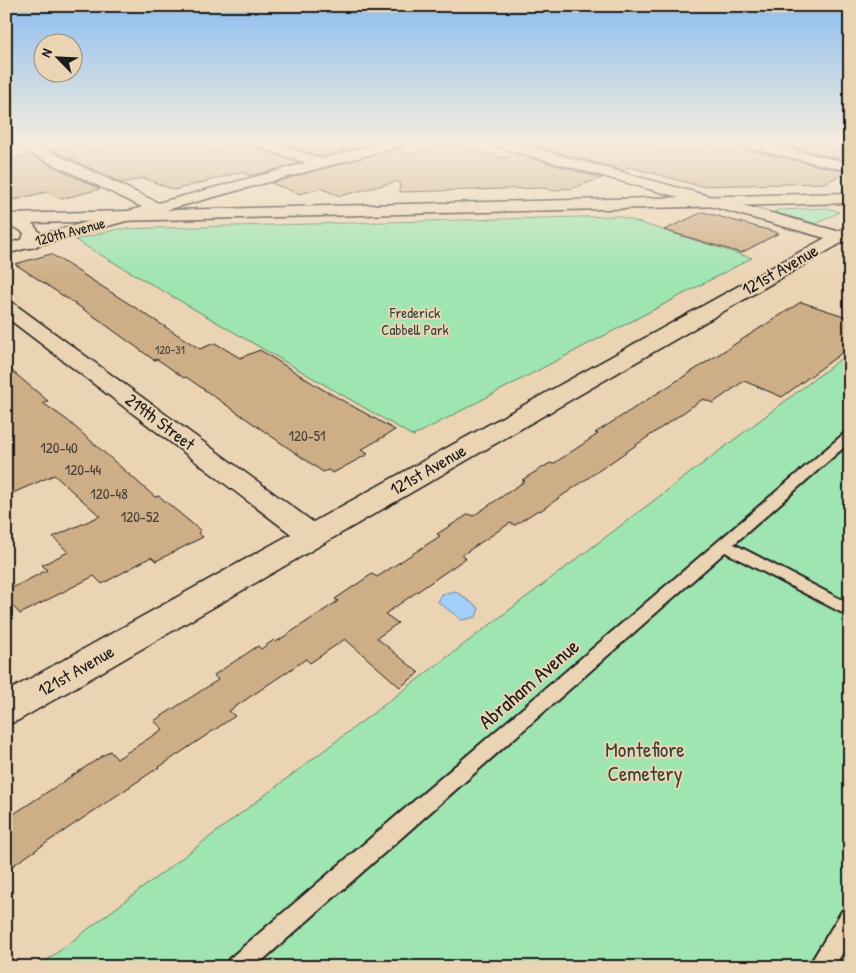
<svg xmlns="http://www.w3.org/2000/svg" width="856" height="973" font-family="'Patrick Hand',sans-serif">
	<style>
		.green { fill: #9fe5b2; stroke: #5e8067 }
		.water { fill: #a3cffd; stroke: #6d87a3 }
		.building { fill: #cdae87; stroke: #1c1c1c }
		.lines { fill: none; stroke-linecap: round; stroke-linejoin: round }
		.service-casing { stroke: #1c1c1c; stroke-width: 4 }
		.minor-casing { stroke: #1c1c1c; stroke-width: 3 }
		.tertiary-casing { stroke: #1c1c1c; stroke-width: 3 }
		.secondary-casing { stroke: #1c1c1c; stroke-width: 3 }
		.service { fill: #ebd4b4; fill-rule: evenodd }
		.minor { fill: #ebd4b4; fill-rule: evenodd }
		.tertiary { fill: #ebd4b4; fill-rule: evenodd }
		.secondary { fill: #ebd4b4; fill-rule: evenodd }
		.labels { text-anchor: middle; stroke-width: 4; stroke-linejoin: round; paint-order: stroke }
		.far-number-label { font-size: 12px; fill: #484037 }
		.far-street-label { font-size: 15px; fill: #1c1c1c; stroke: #ebd4b4 }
		.far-park-label { font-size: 15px; fill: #36443a; stroke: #ebd4b4 }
		.number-label { font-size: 15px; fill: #484037 }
		.street-label { font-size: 18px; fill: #1c1c1c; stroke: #ebd4b4 }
		.near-street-label { font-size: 21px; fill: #1c1c1c; stroke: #ebd4b4 }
		.near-park-label { font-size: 21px; fill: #36443a; stroke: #ebd4b4 }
	</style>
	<rect width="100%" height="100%" fill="#ebd4b4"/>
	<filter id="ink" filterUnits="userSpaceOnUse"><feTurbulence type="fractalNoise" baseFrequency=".02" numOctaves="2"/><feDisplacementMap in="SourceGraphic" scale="10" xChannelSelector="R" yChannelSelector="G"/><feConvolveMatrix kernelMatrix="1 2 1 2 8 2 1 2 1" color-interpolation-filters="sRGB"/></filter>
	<g filter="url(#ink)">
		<!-- green -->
		<g class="green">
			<polygon points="828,208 839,212 816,224 774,212 778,210"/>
			<polygon points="618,216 752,258 413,436 75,240 118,229"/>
			<polygon points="850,352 850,967 38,967"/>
		</g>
		<!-- water -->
		<polygon class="water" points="455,591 479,608 476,617 462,620 438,602 442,594"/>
		<!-- building -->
		<g class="building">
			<polygon points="86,143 253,143 256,148 300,163 251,176 241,172 174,190 144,178 122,183 52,150"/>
			<polygon points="281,143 373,143 322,157"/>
			<polygon points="446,143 503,158 516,154 602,178 570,189 565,188 555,191 543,188 400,192 399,181 340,196 320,188 300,194 271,183 400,148 403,144 405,155"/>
			<polygon points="531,143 736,143 740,148 847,172 825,183 700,186 630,167 622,170 531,145"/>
			<polygon points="772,143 834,143 850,146 850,161"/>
			<polygon points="30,155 100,189 61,199 46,192 6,202 6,160"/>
			<polygon points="703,212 779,233 741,253 664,230"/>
			<polygon points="51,254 200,349 215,343 240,358 260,350 322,389 395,430 361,450 368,454 333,473 328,470 323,472 186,377 184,378 157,359 154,360 103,323 104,323 15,264"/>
			<polygon points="801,302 850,318 850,347 782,397 744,381 713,403 703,399 540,511 538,510 515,525 510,523 462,555 466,558 385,614 398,623 377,638 419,673 400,687 345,639 310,663 306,659 229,711 235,716 6,870 6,819 110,751 117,759 163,729 154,721 218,680 214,675 258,646 261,649 274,640 276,642 338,601 335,599 372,574 377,577 440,536 437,534 469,514 473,516 525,481 522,480 550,463 553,464 598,434 595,433"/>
			<polygon points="6,366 48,401 43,403 67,420 155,497 159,496 201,531 198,533 203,537 156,561 151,557 102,584 94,576 20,614 6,598 6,591 47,570 42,565 68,552 53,537 100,516 54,475 6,496"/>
		</g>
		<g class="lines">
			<!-- service casing -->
			<g class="service-casing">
				<g id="service">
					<polygon points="850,431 850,442 734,544 850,604 850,617 725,552 255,967 225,967 229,959 846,432"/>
					<polygon points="850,908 850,941 834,967 808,967 842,911"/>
				</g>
			</g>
			<!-- minor casing -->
			<g class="minor-casing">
				<g id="minor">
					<polygon points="14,143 32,143 163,205 168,214 166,217 154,217 150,211 16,146"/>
					<polygon points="255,143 275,143 325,160 327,163 325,166 315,166 257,146"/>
					<polygon points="493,143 515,143 837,231 850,226 850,238 19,720 6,725 6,692 291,534 6,317 6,301 13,303 313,522 825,238 495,146"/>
					<polygon points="738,143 763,143 850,163 850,171 740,146"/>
				</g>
			</g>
			<!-- tertiary casing -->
			<g class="tertiary-casing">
				<polygon id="tertiary" points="380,143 402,143 400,146 6,254 6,244"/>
			</g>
			<!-- secondary casing -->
			<g class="secondary-casing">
				<polygon id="secondary" points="850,193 850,203 32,223 40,233 36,247 30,248 24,247 21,243 24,233 18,229 6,225 6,214"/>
			</g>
			<!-- service -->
			<use href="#service" class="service"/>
			<!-- minor -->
			<use href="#minor" class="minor"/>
			<!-- tertiary -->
			<use href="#tertiary" class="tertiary"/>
			<!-- secondary -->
			<use href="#secondary" class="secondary"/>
		</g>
	</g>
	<!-- sky -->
	<linearGradient id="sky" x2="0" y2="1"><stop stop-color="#8cbff0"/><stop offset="0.51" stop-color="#f6ecdd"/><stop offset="1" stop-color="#f6ecdd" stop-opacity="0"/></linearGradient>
	<rect width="856" height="279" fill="url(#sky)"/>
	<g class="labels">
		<!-- far-number labels -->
		<g class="far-number-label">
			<text x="170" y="354">120-31</text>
		</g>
		<!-- far-street labels -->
		<g class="far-street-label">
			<text transform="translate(70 232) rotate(-15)" y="5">120th Avenue</text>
		</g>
		<!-- far-park labels -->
		<g class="far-park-label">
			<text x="415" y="318">Frederick<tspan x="415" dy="17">Cabbell Park</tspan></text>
		</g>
		<!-- number labels -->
		<g class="number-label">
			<text x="307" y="441">120-51</text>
			<text x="59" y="453">120-40</text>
			<text x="83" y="475">120-44</text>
			<text x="109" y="499">120-48</text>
			<text x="140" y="522">120-52</text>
		</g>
		<!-- street labels -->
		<g class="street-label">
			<text transform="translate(780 270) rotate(-30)" y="6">121st Avenue</text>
			<text transform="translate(160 422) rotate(37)" y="6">219th Street</text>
			<text transform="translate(428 470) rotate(-30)" y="6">121st Avenue</text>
			<text transform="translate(76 671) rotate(-30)" y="6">121st Avenue</text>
		</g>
		<!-- near-street labels -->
		<g class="near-street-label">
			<text transform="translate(529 684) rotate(-41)" y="7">Abraham Avenue</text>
		</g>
		<!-- near-park labels -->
		<g class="near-park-label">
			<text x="645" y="757">Montefiore<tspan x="645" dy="24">Cemetery</tspan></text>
		</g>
	</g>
	<!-- margin -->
	<rect width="856" height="973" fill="none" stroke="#ebd4b4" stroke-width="25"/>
	<rect x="12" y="12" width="831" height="948" fill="none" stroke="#1c1c1c" stroke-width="2" filter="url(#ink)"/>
	<!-- north arrow -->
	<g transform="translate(58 58) rotate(294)"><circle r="24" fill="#ebd4b4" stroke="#988a77"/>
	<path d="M0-4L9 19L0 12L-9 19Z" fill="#1c1c1c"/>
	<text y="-8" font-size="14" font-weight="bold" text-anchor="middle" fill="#1c1c1c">N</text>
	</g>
</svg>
